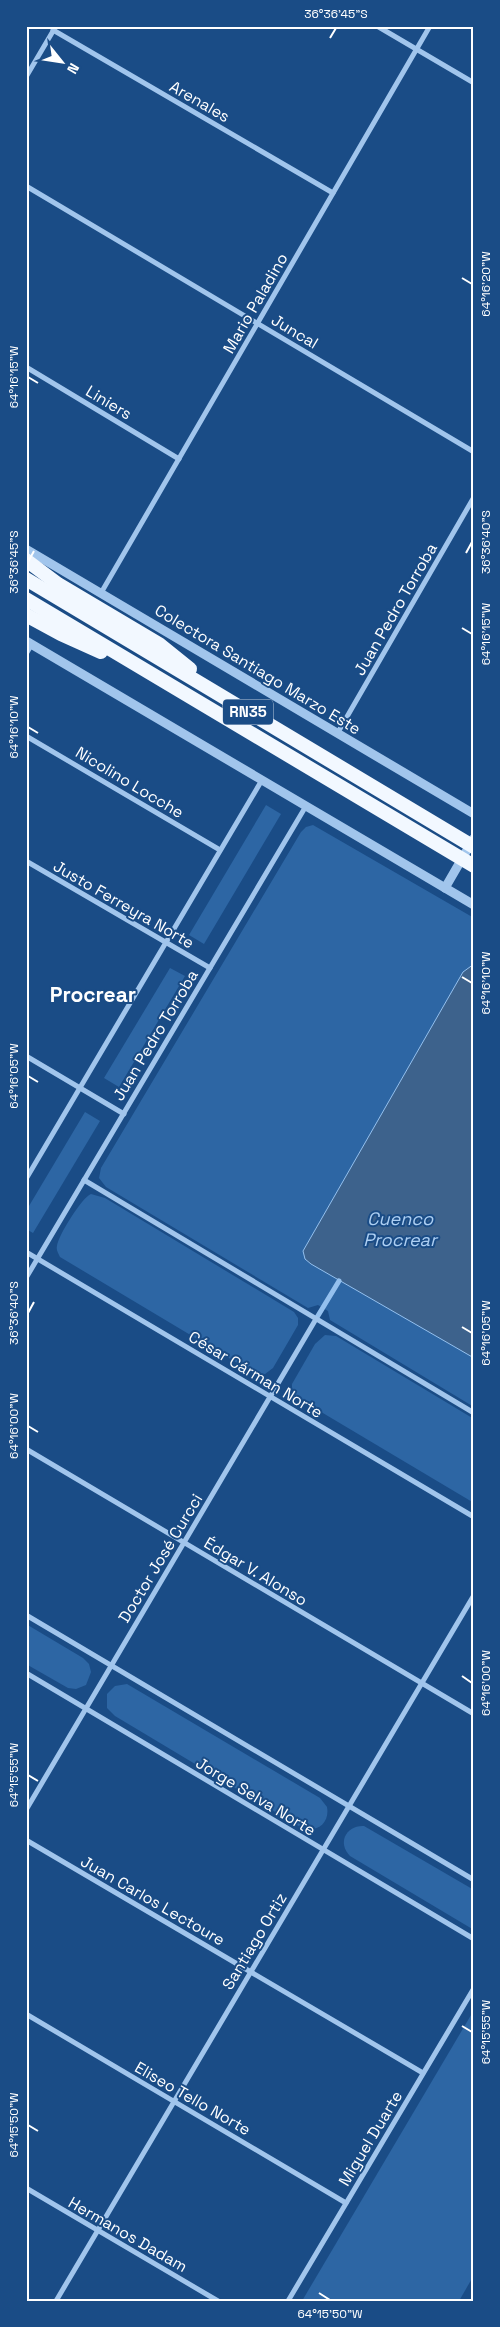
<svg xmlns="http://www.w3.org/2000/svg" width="500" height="2327" font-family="'Space Grotesk',sans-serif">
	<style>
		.green { fill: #2d66a4 }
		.water { fill: #3d628c; stroke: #94c0ee }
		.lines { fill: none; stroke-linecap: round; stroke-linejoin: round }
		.stream { stroke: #94c0ee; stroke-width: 5 }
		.minor { stroke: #a1c5ec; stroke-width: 5 }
		.tertiary { stroke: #a1c5ec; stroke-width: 9 }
		.trunk { stroke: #f2f8ff; stroke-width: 14 }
		.ticks { fill: none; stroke: #fff; stroke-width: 2 }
		.labels { text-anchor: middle; stroke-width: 4; stroke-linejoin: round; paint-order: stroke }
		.shield { fill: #1a4c86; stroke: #bac9db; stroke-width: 1 }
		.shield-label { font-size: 15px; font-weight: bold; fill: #fff }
		.street-label { font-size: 16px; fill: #fff; stroke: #1a4c86 }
		.water-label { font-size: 18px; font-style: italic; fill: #adcff3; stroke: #1a4c86 }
		.district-label { font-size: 21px; font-weight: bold; fill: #fff; stroke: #1a4c86 }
		.neatline { fill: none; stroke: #fff; stroke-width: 2 }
		.ticks-label { font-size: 12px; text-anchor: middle; fill: #fff }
	</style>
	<rect width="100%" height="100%" fill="#1a4c86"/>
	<!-- green -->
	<g class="green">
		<polygon points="266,805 281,814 204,944 189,935"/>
		<polygon points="313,825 474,918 474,1407 330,1320 328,1311 318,1305 308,1308 106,1187 99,1178 101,1168 301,832 306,827"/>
		<polygon points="170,968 185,976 119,1087 104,1078"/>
		<polygon points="85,1112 100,1121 33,1233 26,1229 26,1211"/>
		<path d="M91 1194 105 1198 294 1312 298 1318V1325L273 1368 265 1374 254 1373 60 1257C58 1253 56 1250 57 1246 58 1236 82 1197 91 1194Z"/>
		<polygon points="325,1335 336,1336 474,1419 474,1503 296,1397 292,1391 292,1384 315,1344"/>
		<polygon points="26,1624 83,1658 89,1664 91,1672 86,1685 76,1689 68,1688 26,1664"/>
		<path d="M127 1684 320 1798 327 1807C330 1823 317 1833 302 1828L115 1716 107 1708V1694L115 1686Z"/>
		<path d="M364 1826 474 1890V1930L350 1856C337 1843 346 1825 364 1826Z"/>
		<polygon points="474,2010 474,2275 459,2301 302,2301"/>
	</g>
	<!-- water -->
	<polygon class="water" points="474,964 474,1358 311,1264 305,1259 303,1251 463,972"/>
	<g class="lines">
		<!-- stream -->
		<polyline class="stream" points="316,1319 339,1281"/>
		<!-- minor -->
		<g class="minor">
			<polyline points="377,26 474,83"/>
			<polyline points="53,30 333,193"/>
			<polyline points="26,77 56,26"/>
			<polyline points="26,186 474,452"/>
			<polyline points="26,367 179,459"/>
			<polyline points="101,593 430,26"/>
			<polyline points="26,654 32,644"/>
			<polyline points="337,734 474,497"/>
			<polyline points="26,736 220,850"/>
			<polyline points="26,861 210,968"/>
			<polyline points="26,1056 124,1114"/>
			<polyline points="26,1179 262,780"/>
			<polyline points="84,1180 474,1413"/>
			<polyline points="26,1252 474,1517"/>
			<polyline points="26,1278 306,806"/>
			<polyline points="26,1449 474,1714"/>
			<polyline points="26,1615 474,1880"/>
			<polyline points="26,1673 474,1939"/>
			<polyline points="26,1810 316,1319"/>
			<polyline points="26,1840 423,2073"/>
			<polyline points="26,2014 346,2203"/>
			<polyline points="26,2188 218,2301"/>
			<polyline points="56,2301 474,1595"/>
			<polyline points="288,2301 474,1988"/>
		</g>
		<!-- tertiary -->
		<g class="tertiary">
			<polyline points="26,549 474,814"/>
			<polyline points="26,641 474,905"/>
			<polyline points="445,888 474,838"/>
		</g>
		<!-- trunk -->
		<g class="trunk">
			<polyline points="26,560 58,584 159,644 190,669"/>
			<polyline points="26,579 474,847"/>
			<polyline points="26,599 474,866"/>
			<polyline points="26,615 61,634 101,652"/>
		</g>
	</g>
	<!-- ticks -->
	<path class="ticks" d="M330 38 336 28M462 278 472 284M28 377 38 383M466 553 472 542M28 562 34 551M462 628 472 634M28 727 38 733M462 977 472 983M28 1076 38 1082M28 1313 34 1302M462 1327 472 1333M28 1426 38 1432M462 1676 472 1683M28 1775 38 1781M462 2026 472 2032M28 2125 38 2131M319 2293 330 2300"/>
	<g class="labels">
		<!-- shield labels -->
		<rect class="shield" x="223" y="699.5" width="50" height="25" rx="4"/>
		<g class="shield-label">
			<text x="248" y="717">RN35</text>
		</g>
		<!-- street labels -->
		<g class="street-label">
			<text transform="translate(200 101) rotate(30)" y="6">Arenales</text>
			<text transform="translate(255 303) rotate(-60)" y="6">Mario Paladino</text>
			<text transform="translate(295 331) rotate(31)" y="6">Juncal</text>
			<text transform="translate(109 402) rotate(31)" y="6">Liniers</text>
			<text transform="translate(395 609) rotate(-60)" y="6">Juan Pedro Torroba</text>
			<text transform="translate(258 669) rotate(31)" y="6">Colectora Santiago Marzo Este</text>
			<text transform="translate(130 782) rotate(31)" y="6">Nicolino Locche</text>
			<text transform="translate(124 904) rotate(30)" y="6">Justo Ferreyra Norte</text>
			<text transform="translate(155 1035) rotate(-59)" y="6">Juan Pedro Torroba</text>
			<text transform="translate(256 1374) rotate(31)" y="6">César Cárman Norte</text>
			<text transform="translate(160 1558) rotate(-59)" y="6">Doctor José Curcci</text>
			<text transform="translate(256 1571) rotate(31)" y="6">Édgar V. Alonso</text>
			<text transform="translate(256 1796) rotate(31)" y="6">Jorge Selva Norte</text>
			<text transform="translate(153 1900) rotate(30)" y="6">Juan Carlos Lectoure</text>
			<text transform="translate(254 1941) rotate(-59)" y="6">Santiago Ortiz</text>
			<text transform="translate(193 2098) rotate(30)" y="6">Eliseo Tello Norte</text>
			<text transform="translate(370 2138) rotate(-59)" y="6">Miguel Duarte</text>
			<text transform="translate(128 2234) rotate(30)" y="6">Hermanos Dadam</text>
		</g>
		<!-- water labels -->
		<g class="water-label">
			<text x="400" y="1225">Cuenco<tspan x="400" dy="21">Procrear</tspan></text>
		</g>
		<!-- district labels -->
		<g class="district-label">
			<text x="93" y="1002">Procrear</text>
		</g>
	</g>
	<!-- border -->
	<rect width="500" height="2327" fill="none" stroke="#1a4c86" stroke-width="55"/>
	<!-- north arrow -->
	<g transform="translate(62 62) rotate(120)" stroke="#1a4c86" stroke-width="4" paint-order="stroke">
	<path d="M0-4L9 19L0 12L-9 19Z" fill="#ffffff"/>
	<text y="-8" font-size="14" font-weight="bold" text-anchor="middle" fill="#ffffff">N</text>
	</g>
	<rect x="28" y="28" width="444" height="2272" class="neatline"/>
	<g class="ticks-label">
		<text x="336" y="18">36°36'45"S</text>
		<text transform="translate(486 284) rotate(-90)" y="4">64°16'20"W</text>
		<text transform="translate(14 377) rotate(-90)" y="4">64°16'15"W</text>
		<text transform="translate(486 542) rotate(-90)" y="4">36°36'40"S</text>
		<text transform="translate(14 562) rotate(-90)" y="4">36°36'45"S</text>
		<text transform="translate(486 634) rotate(-90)" y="4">64°16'15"W</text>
		<text transform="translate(14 727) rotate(-90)" y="4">64°16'10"W</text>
		<text transform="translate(486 983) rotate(-90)" y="4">64°16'10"W</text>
		<text transform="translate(14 1076) rotate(-90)" y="4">64°16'05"W</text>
		<text transform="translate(14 1313) rotate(-90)" y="4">36°36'40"S</text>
		<text transform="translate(486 1333) rotate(-90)" y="4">64°16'05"W</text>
		<text transform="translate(14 1426) rotate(-90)" y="4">64°16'00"W</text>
		<text transform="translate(486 1683) rotate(-90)" y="4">64°16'00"W</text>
		<text transform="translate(14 1775) rotate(-90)" y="4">64°15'55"W</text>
		<text transform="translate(486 2032) rotate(-90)" y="4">64°15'55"W</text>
		<text transform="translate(14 2125) rotate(-90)" y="4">64°15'50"W</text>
		<text x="330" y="2318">64°15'50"W</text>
	</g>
</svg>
